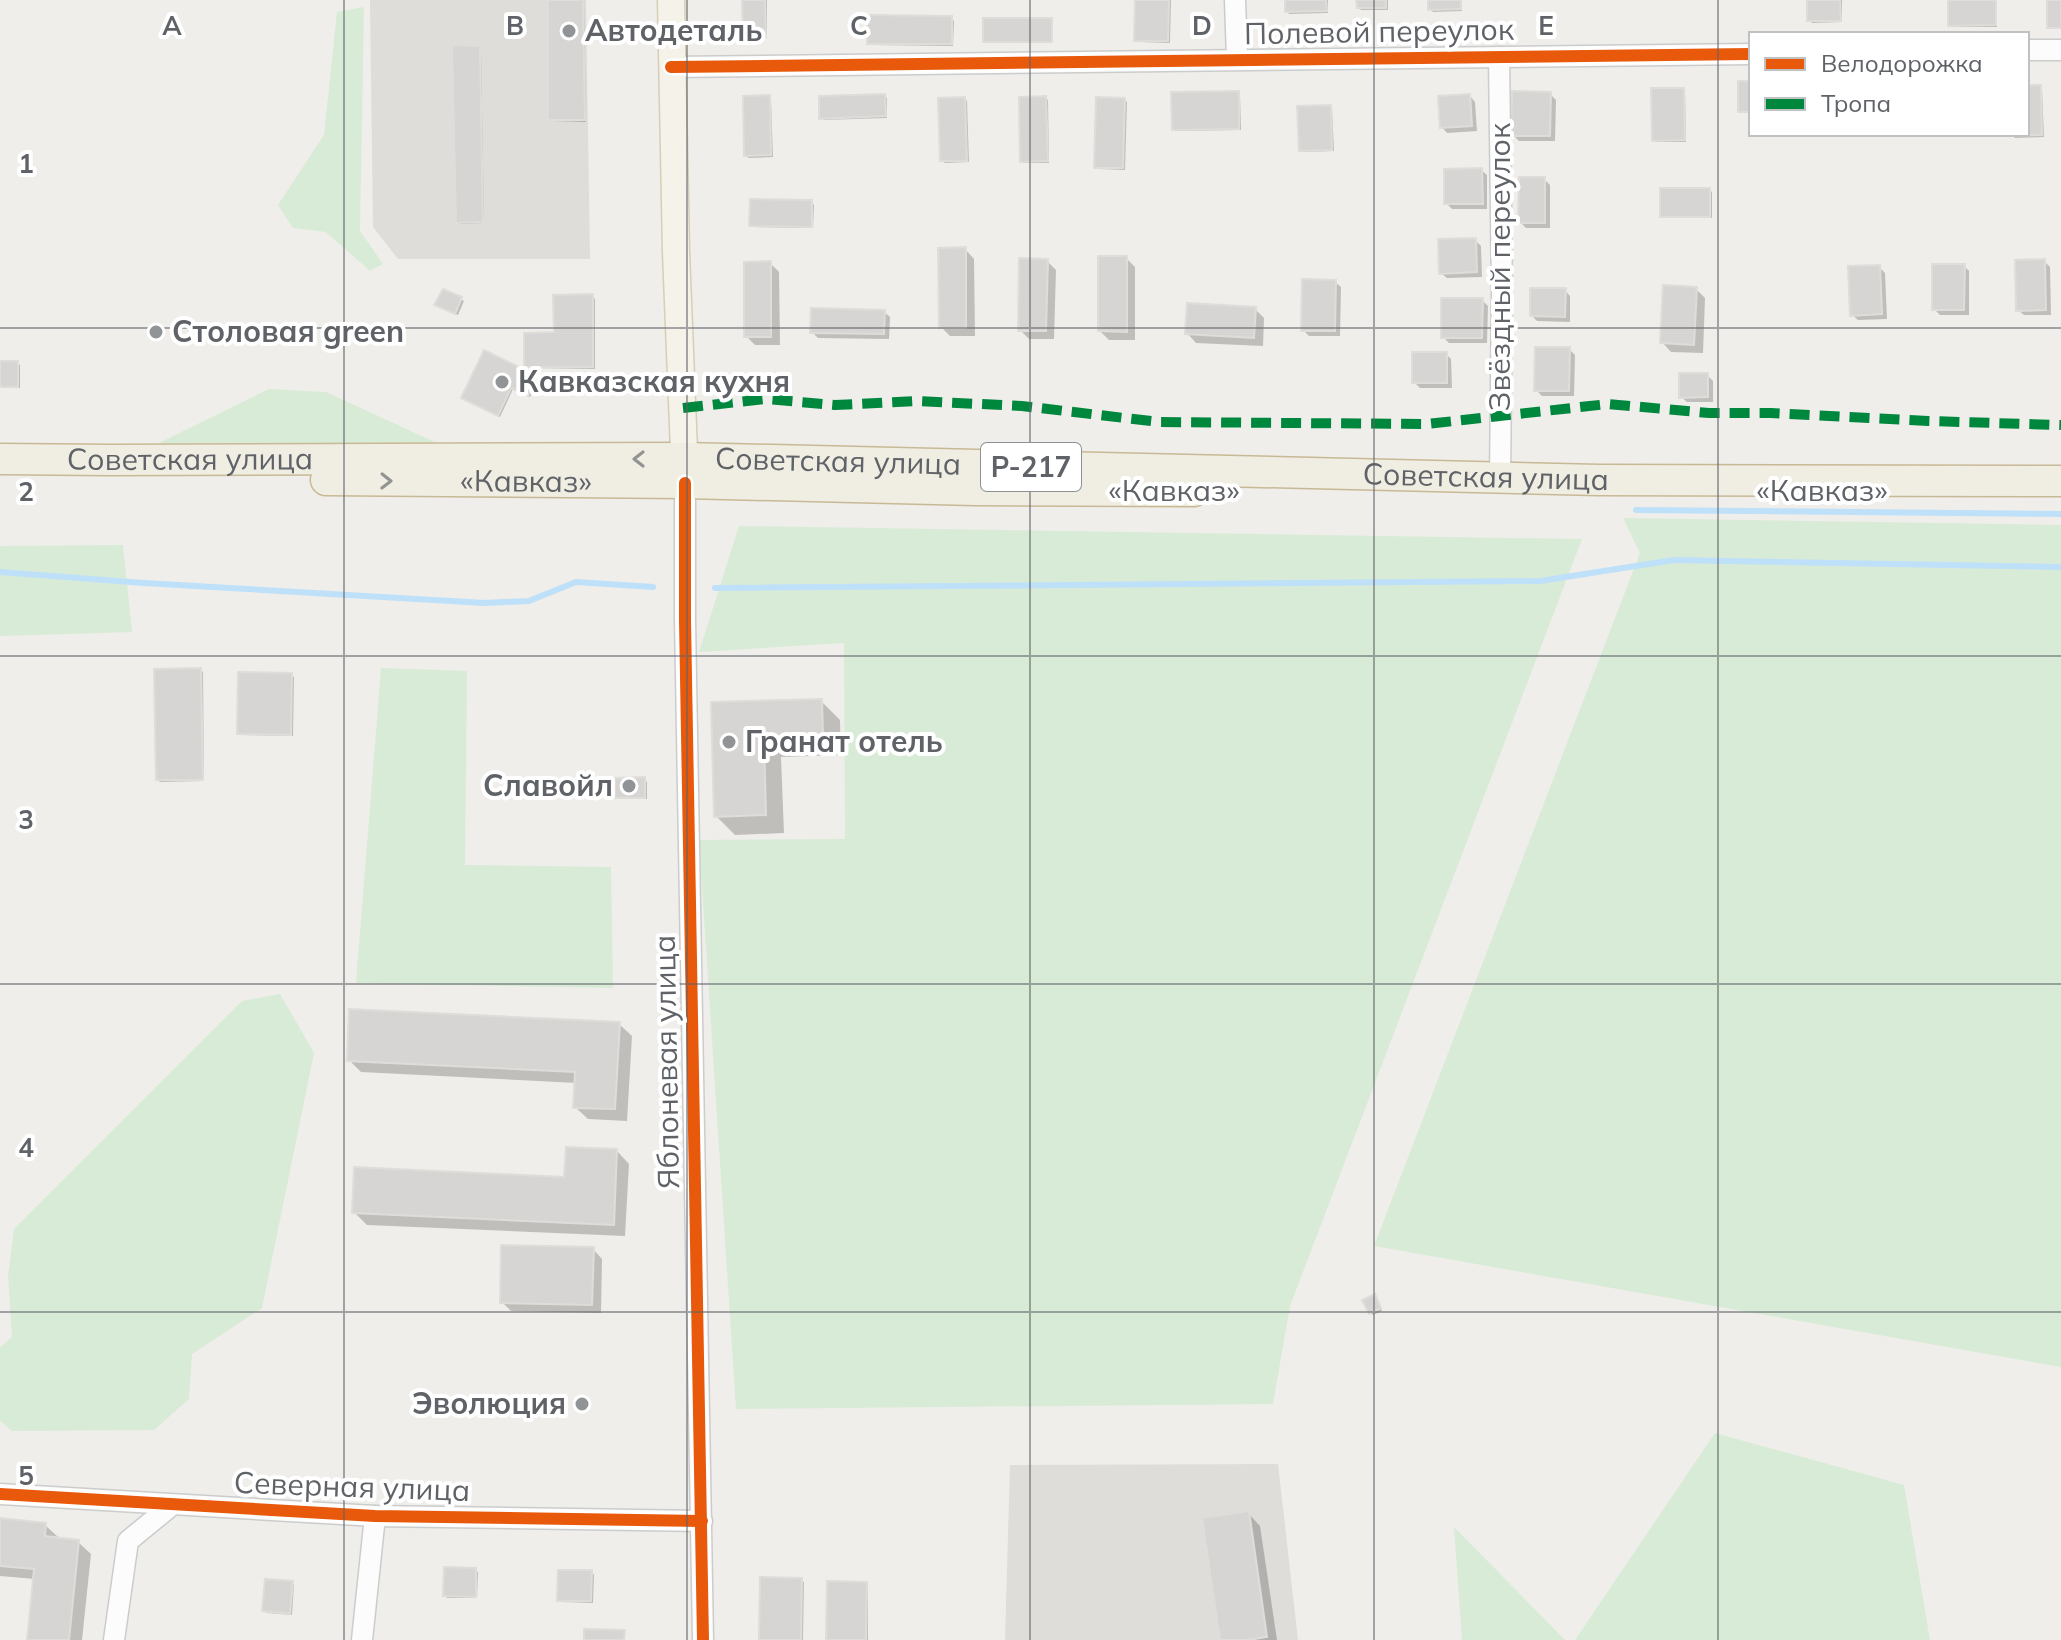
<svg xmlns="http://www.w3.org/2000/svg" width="2061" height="1640" font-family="Mulish,sans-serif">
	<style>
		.industrial { fill: #dfddda }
		.green { fill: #d8ebd6 }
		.shadow { fill: #0003 }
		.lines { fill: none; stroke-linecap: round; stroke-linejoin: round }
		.stream { stroke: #bfe0f9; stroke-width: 6 }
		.building { fill: #d6d5d3; stroke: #deddd9; stroke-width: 2 }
		.minor-casing { stroke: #cbcccc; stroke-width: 23 }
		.major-casing { stroke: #d7ceb8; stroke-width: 29 }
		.highway-casing { stroke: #c8b996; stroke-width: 33 }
		.minor { stroke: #fdfcfc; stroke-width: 20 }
		.major { stroke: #f4f2e9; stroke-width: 26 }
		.highway { stroke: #f0ede3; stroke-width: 30 }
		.quiet { stroke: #00873e; stroke-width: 10; stroke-dasharray: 20 10; stroke-linecap: butt }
		.cycleway-casing { stroke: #fff; stroke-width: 17 }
		.cycleway { stroke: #e8590c; stroke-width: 12 }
		.oneway { stroke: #929393 }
		.grid { fill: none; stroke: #5f6368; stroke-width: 2; stroke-opacity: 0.55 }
		.poi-dot { fill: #919496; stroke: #fff; stroke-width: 3 }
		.labels { text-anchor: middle; stroke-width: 8; stroke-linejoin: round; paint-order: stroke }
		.shield { fill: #fff; stroke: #8f9295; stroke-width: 2 }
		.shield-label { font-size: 28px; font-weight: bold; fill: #5f6368 }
		.poi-label { font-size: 30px; font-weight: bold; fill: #5f6368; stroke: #fff; text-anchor: start }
		.street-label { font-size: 30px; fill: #5f6368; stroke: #fff }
		.grid-label { font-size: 26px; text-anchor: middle; font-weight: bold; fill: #5f6368; stroke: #fff; stroke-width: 8; stroke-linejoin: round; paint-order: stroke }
	</style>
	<rect width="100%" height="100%" fill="#efeeea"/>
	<!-- industrial -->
	<g class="industrial">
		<polygon points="370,0 586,0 590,259 398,259 373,227"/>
		<polygon points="1278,1464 1298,1640 1005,1640 1010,1465"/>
	</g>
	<!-- green -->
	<g class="green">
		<polygon points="364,7 360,231 383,264 370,271 326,232 293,228 278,205 324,135 337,12"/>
		<polygon points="269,389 326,392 439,444 157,444"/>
		<polygon points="1623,518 2061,525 2061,1367 1374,1246 1640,553"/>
		<polygon points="739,526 1582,539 1290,1306 1273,1404 736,1409 699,840 845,839 844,643 699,652"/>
		<polygon points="123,545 132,632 0,636 0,546"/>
		<polygon points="381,668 467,671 465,865 611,867 613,988 356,983"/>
		<polygon points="280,994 314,1053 262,1308 192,1354 189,1399 154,1430 12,1431 0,1421 0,1347 12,1337 8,1276 14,1229 242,1001"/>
		<polygon points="1715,1433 1904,1485 1930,1640 1575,1640"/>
		<polygon points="1454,1527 1565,1640 1462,1640"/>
	</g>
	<!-- shadow -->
	<g class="shadow">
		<polygon points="550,0 584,0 586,122 553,121 550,119"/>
		<polygon points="744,0 767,0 767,38 747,39 745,36"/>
		<polygon points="1137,0 1171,0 1170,43 1139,42 1136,40"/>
		<polygon points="1287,0 1328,0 1328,13 1289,14 1287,11"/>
		<polygon points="1358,0 1388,0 1388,10 1361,10 1359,8"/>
		<polygon points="1430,0 1462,0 1462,11 1433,12 1430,9"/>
		<polygon points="1809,0 1842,0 1842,22 1812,23 1809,20"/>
		<polygon points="1950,0 1997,0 1997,27 1952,27 1950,25"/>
		<polygon points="951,18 954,21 953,46 871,45 869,43"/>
		<polygon points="1051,20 1053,22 1053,43 987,43 985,41"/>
		<polygon points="479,48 481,50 484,223 460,224 458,222"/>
		<polygon points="2027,87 2040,87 2042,89 2044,137 2015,138 2012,135 2027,134"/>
		<polygon points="1683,90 1685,92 1686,142 1656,142 1654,140"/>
		<polygon points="1238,93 1240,95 1241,130 1176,131 1174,129"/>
		<polygon points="1550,94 1556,100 1555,141 1519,141 1513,135"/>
		<polygon points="884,96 887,98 887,118 824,120 821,118"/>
		<polygon points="1470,96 1475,102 1477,131 1447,133 1442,127"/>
		<polygon points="769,97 771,100 773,157 749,158 746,156"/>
		<polygon points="1046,98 1048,100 1049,163 1024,163 1022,161"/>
		<polygon points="964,99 967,101 969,162 945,163 942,161"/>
		<polygon points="1124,100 1127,102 1125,170 1098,169 1096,167"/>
		<polygon points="1330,107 1332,109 1334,151 1303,152 1301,150"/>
		<polygon points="1846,134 1877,134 1877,137 1849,137"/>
		<polygon points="1930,134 1963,134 1963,137 1933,137"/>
		<polygon points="1481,170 1487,175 1487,209 1452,209 1446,203"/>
		<polygon points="1544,179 1550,185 1550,228 1526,228 1520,222"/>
		<polygon points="1709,190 1712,192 1712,218 1664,218 1662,216"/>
		<polygon points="812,202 814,205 813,228 753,227 751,225"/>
		<polygon points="1475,240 1481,246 1482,277 1447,278 1441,273"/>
		<polygon points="965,249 974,259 975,336 950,336 941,327"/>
		<polygon points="1126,258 1135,267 1135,340 1109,340 1100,331"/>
		<polygon points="1047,261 1056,270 1054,339 1029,339 1020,330"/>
		<polygon points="2044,261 2050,267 2051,315 2024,315 2018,310"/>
		<polygon points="770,263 779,272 780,345 755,345 746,336"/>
		<polygon points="1964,266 1969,271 1969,315 1940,315 1934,309"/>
		<polygon points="1879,267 1885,273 1887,319 1858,320 1852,315"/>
		<polygon points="1335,282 1341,287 1340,336 1309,336 1303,330"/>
		<polygon points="1696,289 1705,298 1703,353 1671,352 1662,342"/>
		<polygon points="1565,290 1570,296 1570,322 1537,321 1532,316"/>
		<polygon points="444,291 464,301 458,315 439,306"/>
		<polygon points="592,296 595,299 595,369 528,368 526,366"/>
		<polygon points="1482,300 1488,306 1487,343 1449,343 1443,337"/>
		<polygon points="1255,309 1264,318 1263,346 1196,343 1187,333"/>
		<polygon points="884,312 890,317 889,339 818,338 812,332"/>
		<polygon points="1569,349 1575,355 1574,396 1542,396 1536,390"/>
		<polygon points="1446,354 1451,359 1452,388 1420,388 1414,382"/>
		<polygon points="0,363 17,363 20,365 20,388 0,388"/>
		<polygon points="1707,375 1713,381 1713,402 1687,402 1681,397"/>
		<polygon points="537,377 539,380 530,397 513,389 500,417 466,400"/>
		<polygon points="200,670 203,672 204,781 160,782 158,780"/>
		<polygon points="291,675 294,677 293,736 241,735 239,733"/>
		<polygon points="821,701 840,720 841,755 781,757 784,833 735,835 716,816 713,704"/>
		<polygon points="644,779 647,782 647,799 619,799 617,797"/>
		<polygon points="619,1024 632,1036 627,1121 588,1119 575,1107 577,1083 361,1072 349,1060"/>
		<polygon points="617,1151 629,1164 625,1236 367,1225 354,1212 566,1179"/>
		<polygon points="593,1249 602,1259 601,1313 511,1311 502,1302"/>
		<polygon points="1376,1299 1382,1311 1373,1315 1371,1313"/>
		<polygon points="1248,1513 1260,1526 1277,1640 1222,1640"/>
		<polygon points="0,1520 45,1525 58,1537 58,1540 78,1542 91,1554 82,1640 29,1640 35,1579 0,1576"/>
		<polygon points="475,1570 478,1572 477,1598 447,1598 445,1595"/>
		<polygon points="592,1572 594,1575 593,1603 561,1602 559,1600"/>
		<polygon points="801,1580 804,1582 803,1640 761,1640"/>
		<polygon points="292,1583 294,1585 292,1615 267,1613 265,1611"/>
		<polygon points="866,1584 868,1586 868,1640 828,1640"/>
	</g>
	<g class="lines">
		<!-- stream -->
		<g class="stream">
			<polyline points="1636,510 2061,514"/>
			<polyline points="0,572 144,583 485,603 529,601 576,582 653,587"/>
			<polyline points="715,588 1540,581 1674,560 2061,567"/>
		</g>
	</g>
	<!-- building -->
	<g class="building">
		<polygon points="548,0 583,0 585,120 548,120"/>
		<polygon points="742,0 765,0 766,37 743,37"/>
		<polygon points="1135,0 1169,0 1168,41 1134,41"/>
		<polygon points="1285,0 1326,0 1327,11 1285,12"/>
		<polygon points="1356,0 1386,0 1386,8 1357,8"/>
		<polygon points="1428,0 1461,0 1461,9 1428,10"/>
		<polygon points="1807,0 1840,0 1841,21 1807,21"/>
		<polygon points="1948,0 1996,0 1996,25 1948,26"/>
		<rect x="2047" y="0" width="14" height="28"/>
		<polygon points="867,15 952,16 952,44 867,44"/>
		<rect x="983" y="18" width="69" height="24"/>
		<polygon points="452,45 480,46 483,222 456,223"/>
		<rect x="1738" y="81" width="13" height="31"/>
		<polygon points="2027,85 2041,85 2042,135 2010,136 2010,134 2027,134"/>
		<polygon points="1651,88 1684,88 1685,140 1652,141"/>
		<polygon points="1239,91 1239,129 1172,130 1171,92"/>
		<polygon points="1512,91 1551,92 1550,136 1511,136"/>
		<polygon points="885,94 886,116 819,119 819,96"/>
		<polygon points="1470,94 1472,126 1440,128 1438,96"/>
		<polygon points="770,95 771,155 744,156 743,96"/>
		<polygon points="1046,96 1048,161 1020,162 1019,97"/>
		<polygon points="965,97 967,161 940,161 938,98"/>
		<polygon points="1096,97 1125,98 1123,168 1094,168"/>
		<polygon points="1331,105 1332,150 1299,151 1297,106"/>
		<polygon points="1482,168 1483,204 1444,204 1444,169"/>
		<polygon points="1519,177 1545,177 1545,223 1518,223"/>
		<rect x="1660" y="188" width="50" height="29"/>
		<polygon points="750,199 812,200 812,227 749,226"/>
		<polygon points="1476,238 1477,272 1439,274 1438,239"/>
		<polygon points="966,247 966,328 939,328 938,248"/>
		<polygon points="1098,256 1127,256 1127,332 1098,331"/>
		<polygon points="1019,258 1048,259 1046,331 1018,331"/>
		<polygon points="2045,259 2046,310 2016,311 2015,260"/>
		<polygon points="771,261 771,337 744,337 744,262"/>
		<polygon points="1932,264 1965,264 1964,310 1932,310"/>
		<polygon points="1880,265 1882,314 1850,316 1848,266"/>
		<polygon points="1302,279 1336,280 1335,331 1301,331"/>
		<polygon points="1663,285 1697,287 1694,345 1660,343"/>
		<polygon points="1530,288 1566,288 1565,317 1530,316"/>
		<polygon points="443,289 462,297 455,314 434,305"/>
		<polygon points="593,294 593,367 524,367 524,333 554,332 553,295"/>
		<polygon points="1441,298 1483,298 1482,338 1441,338"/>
		<polygon points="1187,303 1256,307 1254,338 1185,334"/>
		<polygon points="811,308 885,310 884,334 810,333"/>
		<polygon points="1535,347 1570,347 1569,391 1534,391"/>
		<polygon points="484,350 538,376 528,396 511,388 498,416 461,398"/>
		<rect x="1412" y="352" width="35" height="31"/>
		<rect x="0" y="361" width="18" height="26"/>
		<polygon points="1679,373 1708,373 1708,397 1679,398"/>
		<polygon points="201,668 203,780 156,780 154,669"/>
		<polygon points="238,672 292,673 291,735 237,734"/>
		<polygon points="822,699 823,737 764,739 766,815 714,817 711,702"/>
		<polygon points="645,777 645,798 615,798 615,778"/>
		<polygon points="349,1009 620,1022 615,1109 573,1108 575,1072 347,1061"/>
		<polygon points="566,1147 617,1149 614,1225 352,1213 354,1167 564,1177"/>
		<polygon points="501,1245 594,1247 592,1305 500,1303"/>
		<polygon points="1375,1294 1381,1308 1369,1314 1362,1300"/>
		<polygon points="1249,1511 1267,1637 1248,1640 1220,1640 1202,1518"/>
		<polygon points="0,1518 46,1523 45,1536 79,1540 69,1640 27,1640 34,1569 0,1566"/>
		<polygon points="444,1567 476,1568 476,1597 443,1596"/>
		<polygon points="558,1570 592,1570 591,1601 557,1601"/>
		<polygon points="760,1577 802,1578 801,1640 759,1640"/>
		<polygon points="265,1579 293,1581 290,1614 262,1611"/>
		<polygon points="827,1581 867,1582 866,1640 826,1640"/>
		<polygon points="584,1629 625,1630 624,1640 584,1640"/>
	</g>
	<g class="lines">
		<!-- minor casing -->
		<g class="minor-casing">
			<g id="minor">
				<polyline points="1235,0 1237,59"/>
				<polyline points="2027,50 2061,50"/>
				<polyline points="1499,57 1502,292 1500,478"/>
				<polyline points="671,67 1751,54"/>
				<polyline points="685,483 685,620 703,1640"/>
				<polyline points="0,1494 375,1516 702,1521"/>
				<polyline points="114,1640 128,1541 172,1505"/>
				<polyline points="362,1640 375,1516"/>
			</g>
		</g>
		<!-- major casing -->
		<g class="major-casing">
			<polyline id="major" points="671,0 676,252 685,476"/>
		</g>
		<!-- highway casing -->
		<g class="highway-casing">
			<g id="highway">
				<path id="s1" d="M0 459 109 460 685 458 1599 480 2061 481"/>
				<path id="s2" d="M326 480 685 483 975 490 1194 491"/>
			</g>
		</g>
		<!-- minor -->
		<use href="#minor" class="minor"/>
		<!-- major -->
		<use href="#major" class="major"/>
		<!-- highway -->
		<use href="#highway" class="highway"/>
		<!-- quiet -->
		<polyline class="quiet" points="683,408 765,399 835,405 916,401 1022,406 1159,422 1427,424 1608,404 1709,413 1771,413 1928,421 2061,425"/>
		<!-- cycleway casing -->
		<g class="cycleway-casing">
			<g id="cycleway">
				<polyline points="671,67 1751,54"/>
				<polyline points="685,483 685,620 703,1640"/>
				<polyline points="0,1494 375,1516 702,1521"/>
			</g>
		</g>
		<!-- cycleway -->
		<use href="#cycleway" class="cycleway"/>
	</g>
	<!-- one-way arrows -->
	<defs><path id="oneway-chevron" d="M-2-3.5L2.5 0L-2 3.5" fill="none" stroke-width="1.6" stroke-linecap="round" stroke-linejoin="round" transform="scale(2)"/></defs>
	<g class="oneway">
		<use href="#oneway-chevron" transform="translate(639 459) rotate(180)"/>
		<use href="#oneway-chevron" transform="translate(386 481) rotate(1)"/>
	</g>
	<!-- grid -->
	<path class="grid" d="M344 0V1640M687 0V1640M1030 0V1640M1374 0V1640M1718 0V1640M0 328H2061M0 656H2061M0 984H2061M0 1312H2061"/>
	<!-- markers -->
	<g class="poi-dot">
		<circle cx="569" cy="31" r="8"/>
		<circle cx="156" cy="332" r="8"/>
		<circle cx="502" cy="382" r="8"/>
		<circle cx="729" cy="742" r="8"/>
		<circle cx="629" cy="786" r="8"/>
		<circle cx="582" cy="1404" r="8"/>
	</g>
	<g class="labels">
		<!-- shield labels -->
		<rect class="shield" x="981" y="443" width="100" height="48" rx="6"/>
		<g class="shield-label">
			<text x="1031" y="477">Р-217</text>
		</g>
		<!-- poi labels -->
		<g class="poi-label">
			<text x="585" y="41">Автодеталь</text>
			<text x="172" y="342">Столовая green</text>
			<text x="518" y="392">Кавказская кухня</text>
			<text x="745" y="752">Гранат отель</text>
			<text x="613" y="796" text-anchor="end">Славойл</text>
			<text x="566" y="1414" text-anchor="end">Эволюция</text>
		</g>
		<!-- street labels -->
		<g class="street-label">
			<text transform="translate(1379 32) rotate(-1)" y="10">Полевой переулок</text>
			<text transform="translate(1500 267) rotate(-90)" y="10">Звёздный переулок</text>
			<text dy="10" stroke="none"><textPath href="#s1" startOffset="190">Советская улица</textPath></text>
			<text dy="10" stroke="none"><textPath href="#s1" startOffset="838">Советская улица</textPath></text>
			<text dy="10" stroke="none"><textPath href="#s1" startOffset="1486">Советская улица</textPath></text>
			<text dy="10" stroke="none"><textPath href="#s2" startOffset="200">«Кавказ»</textPath></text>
			<text x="1174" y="501">«Кавказ»</text>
			<text x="1822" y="501">«Кавказ»</text>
			<text transform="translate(667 1062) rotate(-91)" y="10">Яблоневая улица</text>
			<text transform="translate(352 1487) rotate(2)" y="10">Северная улица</text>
		</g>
	</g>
	<g class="grid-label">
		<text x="172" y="35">A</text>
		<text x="515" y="35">B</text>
		<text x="859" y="35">C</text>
		<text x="1202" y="35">D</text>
		<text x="1546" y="35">E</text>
		<text x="26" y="173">1</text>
		<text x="26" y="501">2</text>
		<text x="26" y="829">3</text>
		<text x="26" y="1157">4</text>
		<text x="26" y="1485">5</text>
	</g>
	<!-- legend -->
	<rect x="1749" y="32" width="280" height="104" fill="#ffffff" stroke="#bfc1c3" stroke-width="2"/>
	<rect x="1765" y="58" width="40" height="12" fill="#e8590c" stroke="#bfc1c3" stroke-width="2"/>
	<text x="1821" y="72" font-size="24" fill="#5f6368">Велодорожка</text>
	<rect x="1765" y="98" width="40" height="12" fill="#00873e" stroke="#bfc1c3" stroke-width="2"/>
	<text x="1821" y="112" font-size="24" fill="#5f6368">Тропа</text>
</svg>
